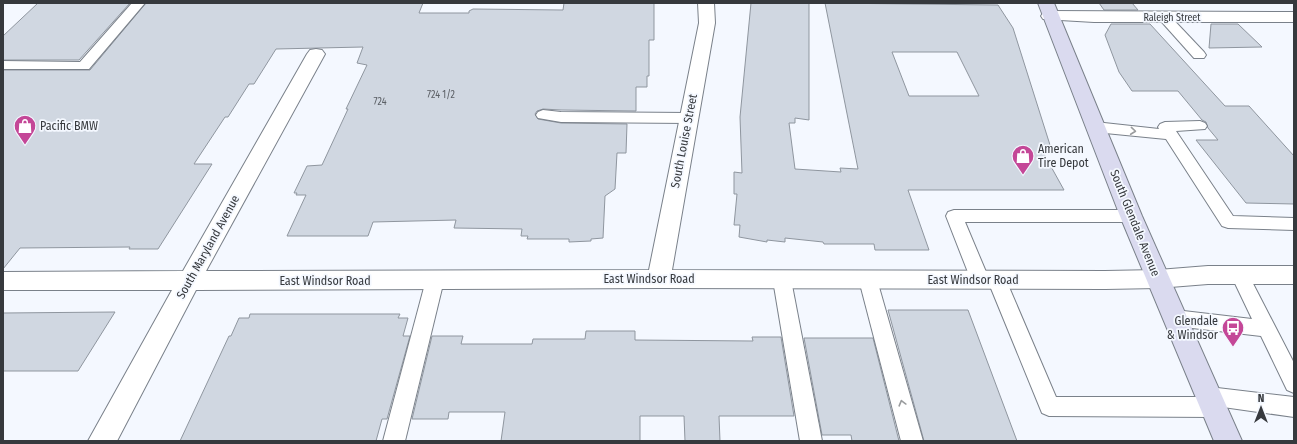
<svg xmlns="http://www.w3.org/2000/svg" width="1297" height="444" font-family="'Fira Sans Condensed',sans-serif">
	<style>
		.building { fill: #d0d7e1; stroke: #8f969f; fill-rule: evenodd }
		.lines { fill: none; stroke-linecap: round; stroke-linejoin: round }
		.lane-casing { stroke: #7a818a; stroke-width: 2 }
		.street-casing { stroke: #7a818a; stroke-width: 2 }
		.secondary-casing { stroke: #7a818a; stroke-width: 2 }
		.lane { fill: #fff; fill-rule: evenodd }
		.street { fill: #fff; fill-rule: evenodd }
		.secondary { fill: #dadaef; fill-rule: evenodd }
		.oneway { stroke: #9a9c9e }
		.labels { text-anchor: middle; stroke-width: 3.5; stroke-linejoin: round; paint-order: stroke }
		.far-street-label { font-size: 10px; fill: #36393d; stroke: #f4f8ff }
		.number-label { font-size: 10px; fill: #5c6066 }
		.poi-label { font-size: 12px; fill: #36393d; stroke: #f4f8ff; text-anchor: start }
		.street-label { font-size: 12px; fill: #36393d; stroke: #f4f8ff }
	</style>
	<rect width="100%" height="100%" fill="#f4f8ff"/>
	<!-- building -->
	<g class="building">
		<polygon points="38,3 130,3 79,60 3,60 3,36"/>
		<polygon points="146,3 423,3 419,13 469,13 469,11 473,9 563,10 564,3 654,3 654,40 649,40 649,76 647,76 647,87 636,87 636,111 561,110 543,109 537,111 535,114 538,119 561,123 627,124 626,153 617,153 615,189 605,196 603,238 591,239 591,241 569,242 569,239 527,239 528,236 521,236 522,229 454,228 456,220 373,222 368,236 287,236 306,195 296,195 297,193 294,193 307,166 322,165 348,109 346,109 367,65 357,63 363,47 276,49 254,84 249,84 228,117 225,117 194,164 212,164 158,249 129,249 130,247 20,248 3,269 3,70 90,70"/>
		<path d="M751 3H809V120L795 118V123H789L795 169 841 172 840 168 858 169 825 3 998 5 1013 28 1050 145H1039L1064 190H908L929 250H875L874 244H824L823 242 785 238V242L767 240V242L739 237 740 225H734L737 194H734V172L742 173 740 117ZM892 52H957L979 96H909Z"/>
		<polygon points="1099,3 1132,3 1138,10 1104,10"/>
		<polygon points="1111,24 1150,24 1225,106 1249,106 1294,156 1294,204 1246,203 1196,140 1218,140 1208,128 1206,122 1202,120 1178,91 1132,91 1119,72 1105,35"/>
		<polygon points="1211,24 1238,24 1262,47 1209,48"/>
		<polygon points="888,310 968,310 1017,441 924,441"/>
		<polygon points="115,312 78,371 3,371 3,313"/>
		<polygon points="250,314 400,314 398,318 408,318 403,336 410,336 387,419 382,419 376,441 180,441 229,336 231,336 239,318 249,318"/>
		<polygon points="586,331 635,331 635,340 753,341 752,337 781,337 794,416 719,416 720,441 685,441 684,416 640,416 640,441 501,441 505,412 449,412 448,419 412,419 432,336 463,336 461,344 532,344 533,339 585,339"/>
		<polygon points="804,338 873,338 899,441 852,441 851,435 822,435"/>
	</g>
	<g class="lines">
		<!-- lane casing -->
		<g class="lane-casing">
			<g id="lane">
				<polygon points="132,3 145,3 89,69 3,69 3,61 80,62"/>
				<polygon points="1164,13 1168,14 1204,52 1206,55 1204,58 1194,58 1160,20 1158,17 1160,14"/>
				<polygon points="543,110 561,112 689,113 694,115 696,118 694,121 689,123 561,122 538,118 536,115 538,112"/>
				<polygon points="1200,121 1205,123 1207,126 1205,129 1176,131 1233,216 1294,218 1294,230 1228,228 1222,226 1166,139 1095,132 1090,130 1088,127 1090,124 1095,122 1159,129 1158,127 1160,124 1165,122"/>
				<polygon points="954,210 1131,210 1137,212 1139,216 1137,220 1131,222 965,222 989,279 991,275 997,273 1003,275 1006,280 1056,397 1199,397 1202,389 1209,387 1294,397 1294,417 1223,407 1220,414 1213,417 1049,416 1042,413 988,281 986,285 980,287 974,285 971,280 946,216 948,212"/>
				<polygon points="1240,268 1246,270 1294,363 1294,393 1287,390 1261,336 1175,326 1168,324 1165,318 1168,312 1175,310 1252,319 1231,275 1234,270"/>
				<polygon points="435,273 441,275 444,280 405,441 383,441 426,280 429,275"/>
				<polygon points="782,273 788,275 791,280 822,441 800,441 773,280 776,275"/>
				<polygon points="868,273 874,275 877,280 923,441 901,441 859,280 862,275"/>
			</g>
		</g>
		<!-- street casing -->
		<g class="street-casing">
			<g id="street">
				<polygon points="698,3 714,3 715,23 672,270 1105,271 1158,270 1208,266 1294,266 1294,284 1208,284 1158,288 1105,289 659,288 196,290 117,441 88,441 172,290 3,290 3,272 183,271 307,54 310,50 316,49 322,50 325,54 206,271 649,270 699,23"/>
				<polygon points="1049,11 1294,12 1294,22 1094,22 1043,19 1041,16 1043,13"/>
			</g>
		</g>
		<!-- secondary casing -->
		<g class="secondary-casing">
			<polygon id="secondary" points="1038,3 1054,3 1142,216 1242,441 1214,441 1120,216"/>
		</g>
		<!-- lane -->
		<use href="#lane" class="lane"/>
		<!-- street -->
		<use href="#street" class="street"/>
		<!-- secondary -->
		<use href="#secondary" class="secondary"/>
	</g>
	<!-- one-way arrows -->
	<defs><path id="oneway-chevron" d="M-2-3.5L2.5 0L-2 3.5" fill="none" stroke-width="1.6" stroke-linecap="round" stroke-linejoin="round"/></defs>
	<g class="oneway">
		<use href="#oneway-chevron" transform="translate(1133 131) rotate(6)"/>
		<use href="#oneway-chevron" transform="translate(902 403) rotate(-105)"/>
	</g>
	<!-- icons -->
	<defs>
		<g id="shop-pin" transform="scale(1.15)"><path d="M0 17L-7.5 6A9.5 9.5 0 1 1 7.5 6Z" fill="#c44797" stroke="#f4f8ff"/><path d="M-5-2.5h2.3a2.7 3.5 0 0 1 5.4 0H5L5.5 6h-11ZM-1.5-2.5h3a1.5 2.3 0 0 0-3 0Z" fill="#fff"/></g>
		<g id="bus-pin" transform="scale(1.15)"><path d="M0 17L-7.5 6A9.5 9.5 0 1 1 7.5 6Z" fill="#c44797" stroke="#f4f8ff"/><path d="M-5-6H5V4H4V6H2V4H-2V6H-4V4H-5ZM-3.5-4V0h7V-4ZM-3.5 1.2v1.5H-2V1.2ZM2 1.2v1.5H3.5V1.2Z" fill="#fff"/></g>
	</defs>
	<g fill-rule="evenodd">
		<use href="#shop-pin" x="25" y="126"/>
		<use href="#shop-pin" x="1023" y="156"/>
		<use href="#bus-pin" x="1233" y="328"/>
	</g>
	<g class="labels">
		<!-- far-street labels -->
		<g class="far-street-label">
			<text x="1172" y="21">Raleigh Street</text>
		</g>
		<!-- number labels -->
		<g class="number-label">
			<text x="441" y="98">724 1/2</text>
			<text x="380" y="105">724</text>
		</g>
		<!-- poi labels -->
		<g class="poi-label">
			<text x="40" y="130">Pacific BMW</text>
			<text x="1038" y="153">American<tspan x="1038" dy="14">Tire Depot</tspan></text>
			<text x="1218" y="325" text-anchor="end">Glendale<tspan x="1218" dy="14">&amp; Windsor</tspan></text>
		</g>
		<!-- street labels -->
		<g class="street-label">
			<text transform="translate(684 141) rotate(-79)" y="4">South Louise Street</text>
			<text transform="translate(1135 223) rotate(68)" y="4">South Glendale Avenue</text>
			<text transform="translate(208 247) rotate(-61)" y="4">South Maryland Avenue</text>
			<text x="649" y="283">East Windsor Road</text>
			<text x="973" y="284">East Windsor Road</text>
			<text x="325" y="285">East Windsor Road</text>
		</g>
	</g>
	<!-- border -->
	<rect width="1297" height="444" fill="none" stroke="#36393d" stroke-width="8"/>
	<!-- north arrow -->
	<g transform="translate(1261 408)" stroke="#f4f8ff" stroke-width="3" paint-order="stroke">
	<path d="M0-3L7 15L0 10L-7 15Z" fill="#36393d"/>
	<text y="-6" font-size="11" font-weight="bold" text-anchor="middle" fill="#36393d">N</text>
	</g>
</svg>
